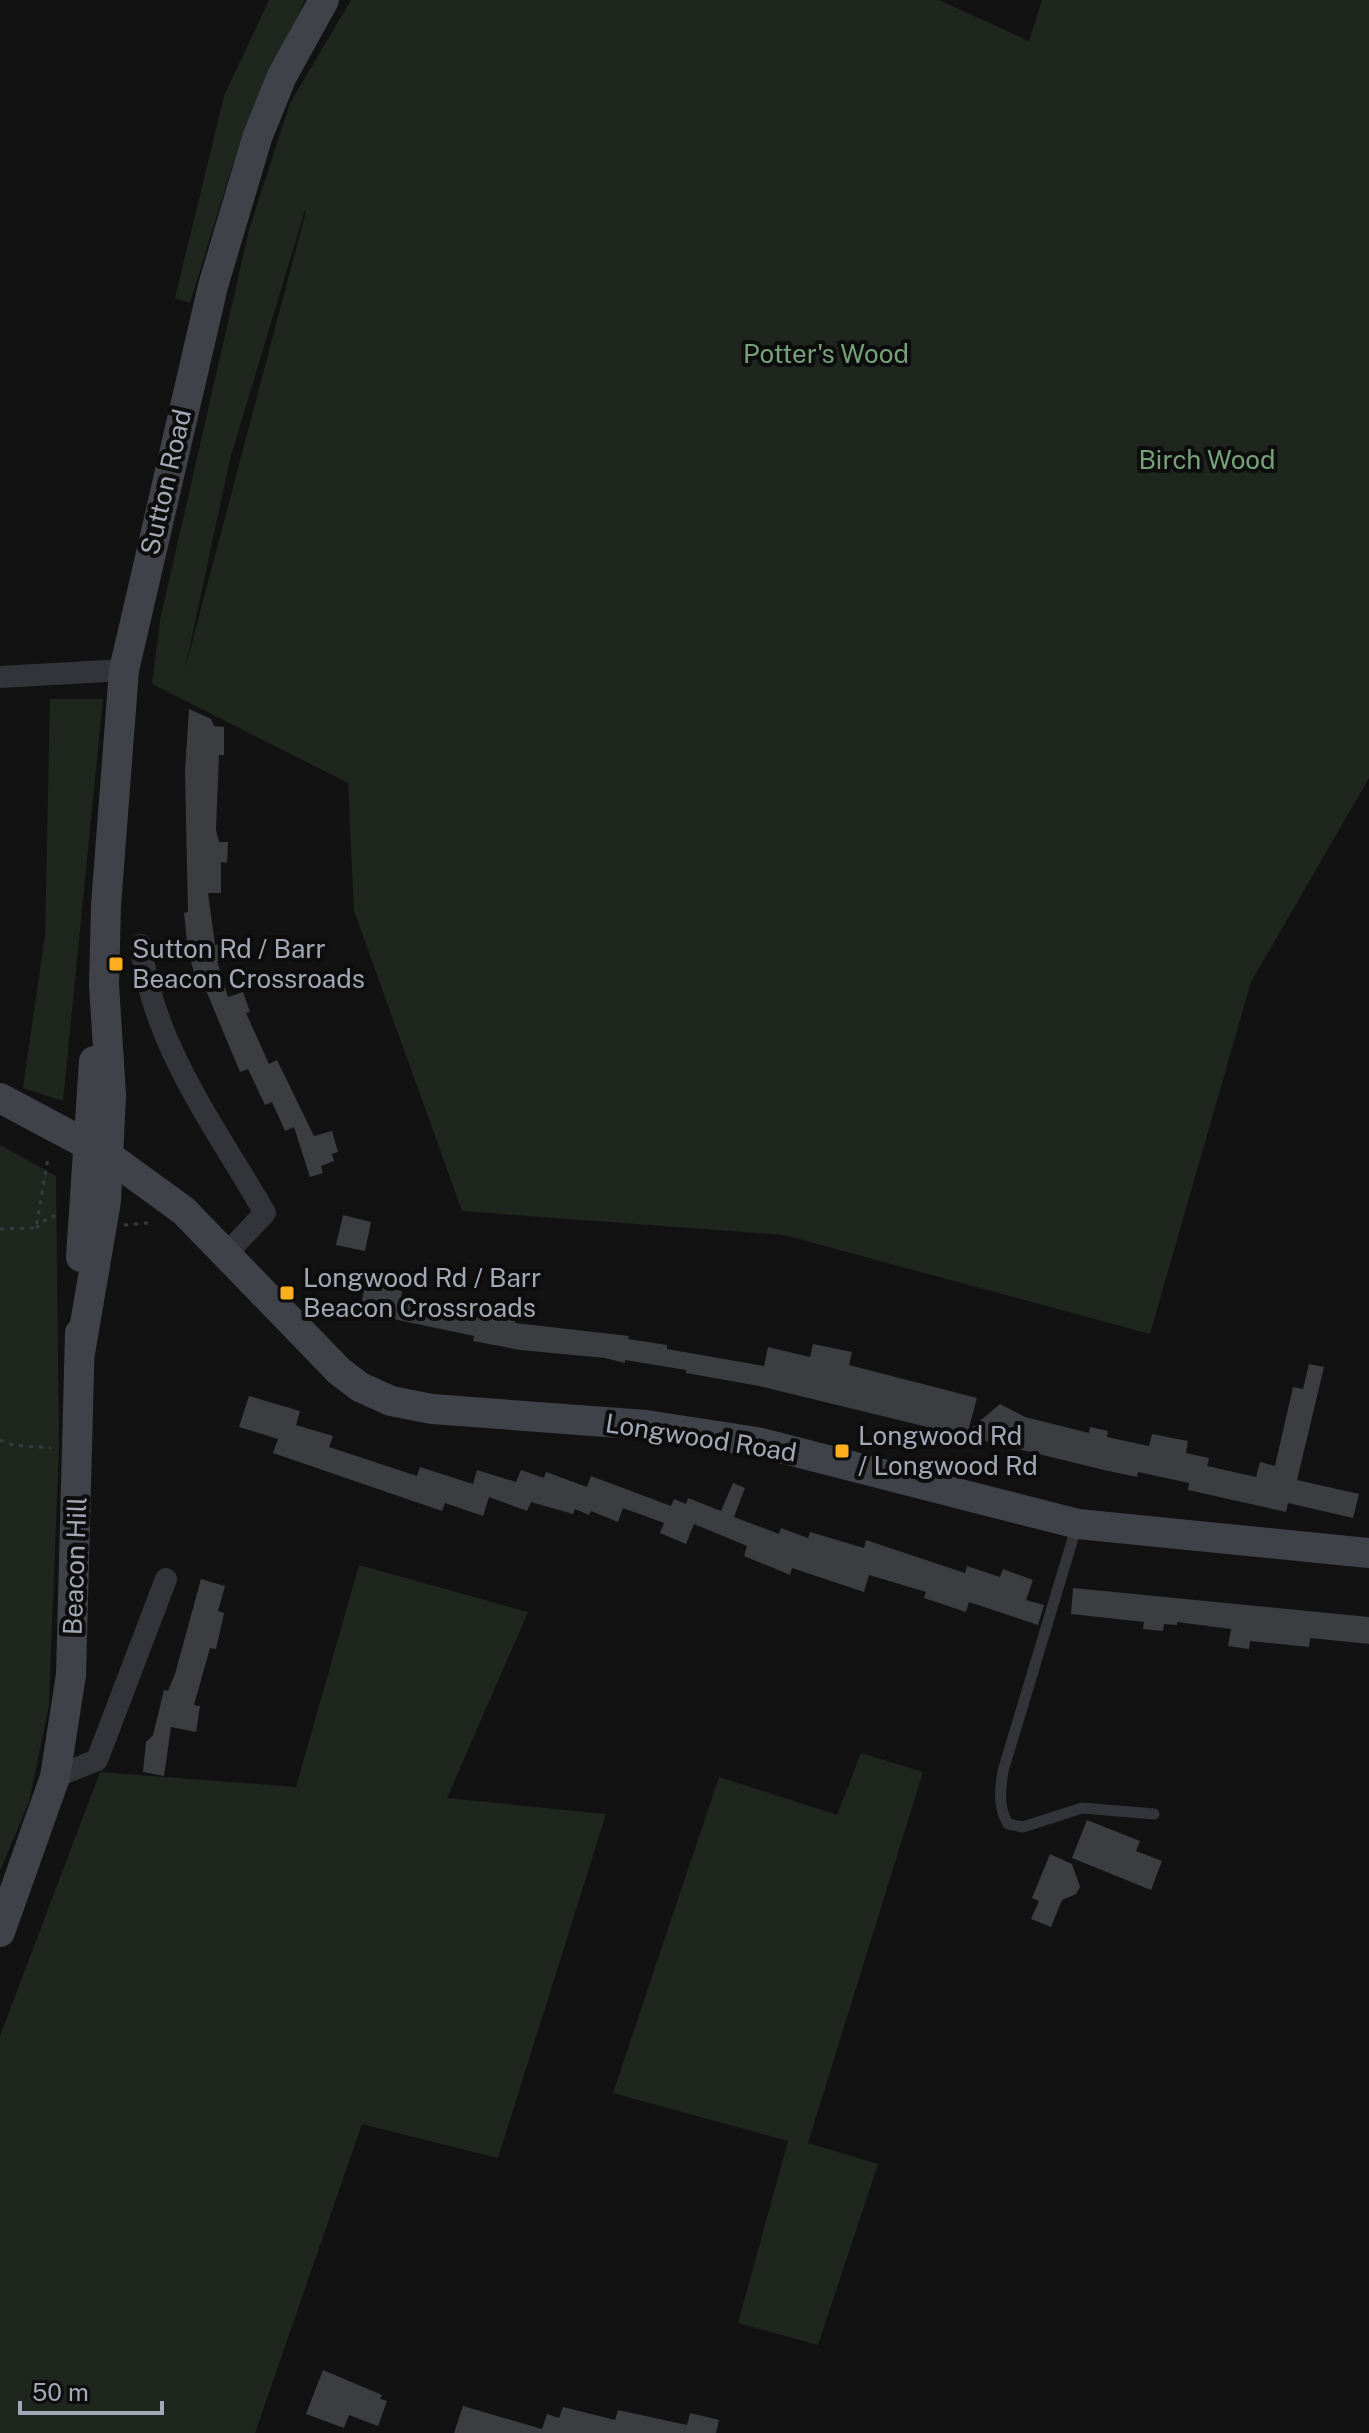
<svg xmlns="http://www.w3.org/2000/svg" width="1369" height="2433" font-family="'Public Sans',sans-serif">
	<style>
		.green { fill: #1e261e; fill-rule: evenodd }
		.building { fill: #3c3d41 }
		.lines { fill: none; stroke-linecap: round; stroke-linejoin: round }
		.path { stroke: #383b40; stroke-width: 3; stroke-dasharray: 4 6; stroke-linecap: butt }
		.lane { stroke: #323439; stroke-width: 11 }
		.street { stroke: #323439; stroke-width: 22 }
		.secondary { stroke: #404249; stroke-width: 30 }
		.poi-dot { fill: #ffaf1e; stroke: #0d0d0e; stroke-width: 3 }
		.labels { text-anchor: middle; stroke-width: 8; stroke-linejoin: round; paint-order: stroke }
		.park-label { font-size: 26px; fill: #77a279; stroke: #0d0d0e }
		.street-label { font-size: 26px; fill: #a2a8b5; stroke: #0d0d0e }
		.poi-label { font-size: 26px; fill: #a2a8b5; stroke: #0d0d0e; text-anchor: start }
	</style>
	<rect width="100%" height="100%" fill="#121213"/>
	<!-- green -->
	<g class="green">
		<polygon points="269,0 305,0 242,135 190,303 175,298 224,96"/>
		<path d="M351 0H939L1029 41 1042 0H1369V778L1251 982 1150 1334 784 1235 462 1211 354 911 348 783 152 684 160 620 249 230 290 103ZM305 210 306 211 185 669 230 459Z"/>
		<polygon points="50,699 103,699 63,1101 23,1088 45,935"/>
		<polygon points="0,1145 56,1176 59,1446 49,1705 29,1802 0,1871"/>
		<polygon points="359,1565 528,1612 447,1798 606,1814 498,2158 362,2124 255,2433 0,2433 0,2036 100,1772 296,1787"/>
		<polygon points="861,1753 923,1772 808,2143 878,2164 818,2345 738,2323 788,2141 613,2093 719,1777 837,1815"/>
	</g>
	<!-- building -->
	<g class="building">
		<polygon points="189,709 211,719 214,726 224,727 224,755 219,755 216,830 219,842 228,842 227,863 221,862 221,893 208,893 215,945 225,943 228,959 217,961 228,997 243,992 250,1012 246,1013 269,1064 277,1060 314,1136 332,1131 338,1152 332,1154 334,1161 321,1166 323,1173 310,1177 294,1127 285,1131 272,1102 265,1105 248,1069 240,1072 205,988 199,990 188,951 184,913 188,912 185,772"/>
		<polygon points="343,1215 371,1222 365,1251 336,1245"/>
		<polygon points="365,1284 402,1291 401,1298 477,1317 478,1311 516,1317 515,1323 629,1336 628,1339 667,1345 667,1349 764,1366 768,1347 810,1357 813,1344 852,1352 849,1365 977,1398 968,1431 1000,1404 1025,1417 1089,1433 1090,1427 1108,1431 1107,1437 1149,1446 1152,1434 1188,1441 1186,1453 1209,1458 1207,1466 1256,1477 1260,1462 1275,1466 1293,1387 1303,1389 1309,1364 1324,1367 1297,1480 1359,1494 1353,1518 1288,1503 1286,1512 1188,1490 1189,1483 1138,1472 1137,1477 1104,1470 759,1386 686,1373 686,1370 625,1360 625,1363 605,1358 520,1350 473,1341 474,1336 360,1312"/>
		<polygon points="249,1396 300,1411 296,1425 333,1436 329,1447 417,1476 420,1467 473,1484 477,1470 516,1482 521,1470 544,1478 546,1472 587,1487 591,1476 671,1506 674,1499 686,1504 688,1498 721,1511 733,1483 745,1488 734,1517 779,1534 781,1528 808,1538 810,1532 864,1548 866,1540 965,1573 967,1566 1000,1577 1003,1569 1033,1580 1026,1600 1044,1605 1038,1625 969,1602 966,1612 924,1598 926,1592 869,1575 864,1592 792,1568 790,1575 776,1569 744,1556 747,1546 694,1524 686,1544 660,1533 664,1523 623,1508 618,1522 591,1511 589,1515 575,1509 573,1514 531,1502 527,1511 489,1497 483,1516 445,1503 442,1511 273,1453 278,1439 239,1427"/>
		<polygon points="201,1579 225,1586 218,1611 224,1613 216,1649 210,1648 194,1705 200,1706 196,1732 171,1727 164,1776 143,1772 146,1742 153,1735 164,1690 168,1691 175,1674"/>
		<polygon points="1073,1588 1369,1617 1369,1644 1310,1638 1309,1647 1250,1641 1249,1649 1228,1646 1231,1629 1177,1622 1177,1625 1164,1624 1163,1631 1143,1629 1144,1622 1071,1614"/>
		<polygon points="1087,1820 1140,1841 1136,1851 1162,1861 1151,1890 1072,1858"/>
		<polygon points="1050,1854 1072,1864 1080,1887 1076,1894 1062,1900 1051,1927 1031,1919 1039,1901 1032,1898"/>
		<polygon points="323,2370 382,2395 380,2399 387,2401 378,2426 349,2415 344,2428 306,2414"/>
		<polygon points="463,2406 542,2429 547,2414 559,2418 563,2407 615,2420 618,2410 687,2425 690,2413 719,2420 716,2433 454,2433"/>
	</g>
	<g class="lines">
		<!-- path -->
		<g class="path">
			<polyline points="124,1225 148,1223"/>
			<polyline points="36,1228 50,1216 60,1217"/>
			<polyline points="0,1229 36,1228 48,1158"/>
			<polyline points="0,1440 13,1445 51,1448"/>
		</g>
		<!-- lane -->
		<path class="lane" d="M1077 1525 1003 1771C1000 1791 998 1807 1008 1824L1023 1827 1082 1808 1154 1814"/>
		<!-- street -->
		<g class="street">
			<polyline points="0,677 124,670"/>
			<path d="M141 945C152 1044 216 1128 265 1213L226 1254"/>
			<polyline points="55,1777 97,1760 166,1579"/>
		</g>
		<!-- secondary -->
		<g class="secondary">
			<polyline points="0,1098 107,1155 184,1211 339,1371 360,1387 391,1401 432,1409 646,1425 757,1442 1078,1524 1369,1553"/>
			<polyline points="81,1257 94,1061"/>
			<polyline points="80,1353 106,1201 111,1095 104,985 106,905 124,670 213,286 257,138 282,76 324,0"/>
			<polyline points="0,1932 55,1777 71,1675 80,1333"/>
		</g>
	</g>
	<!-- markers -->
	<g class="poi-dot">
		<rect x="108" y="956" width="16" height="16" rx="4"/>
		<rect x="279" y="1285" width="16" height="16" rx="4"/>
		<rect x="834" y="1443" width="16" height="16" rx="4"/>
	</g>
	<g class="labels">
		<!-- park labels -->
		<g class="park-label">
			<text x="826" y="363">Potter's Wood</text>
			<text x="1207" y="469">Birch Wood</text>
		</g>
		<!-- street labels -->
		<g class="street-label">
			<text transform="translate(166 482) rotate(-77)" y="9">Sutton Road</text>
			<text transform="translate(701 1438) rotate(9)" y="9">Longwood Road</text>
			<text transform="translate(75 1566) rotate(-88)" y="9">Beacon Hill</text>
		</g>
		<!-- poi labels -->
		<g class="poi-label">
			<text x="132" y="958">Sutton Rd / Barr<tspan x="132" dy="30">Beacon Crossroads</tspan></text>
			<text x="303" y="1287">Longwood Rd / Barr<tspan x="303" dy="30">Beacon Crossroads</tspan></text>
			<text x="858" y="1445">Longwood Rd<tspan x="858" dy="30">/ Longwood Rd</tspan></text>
		</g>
	</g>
	<!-- scale -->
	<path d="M20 2401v12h142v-12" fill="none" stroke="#a2a8b5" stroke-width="4"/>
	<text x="32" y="2401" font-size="24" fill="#a2a8b5" stroke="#0d0d0e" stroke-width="6" paint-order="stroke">50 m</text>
</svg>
